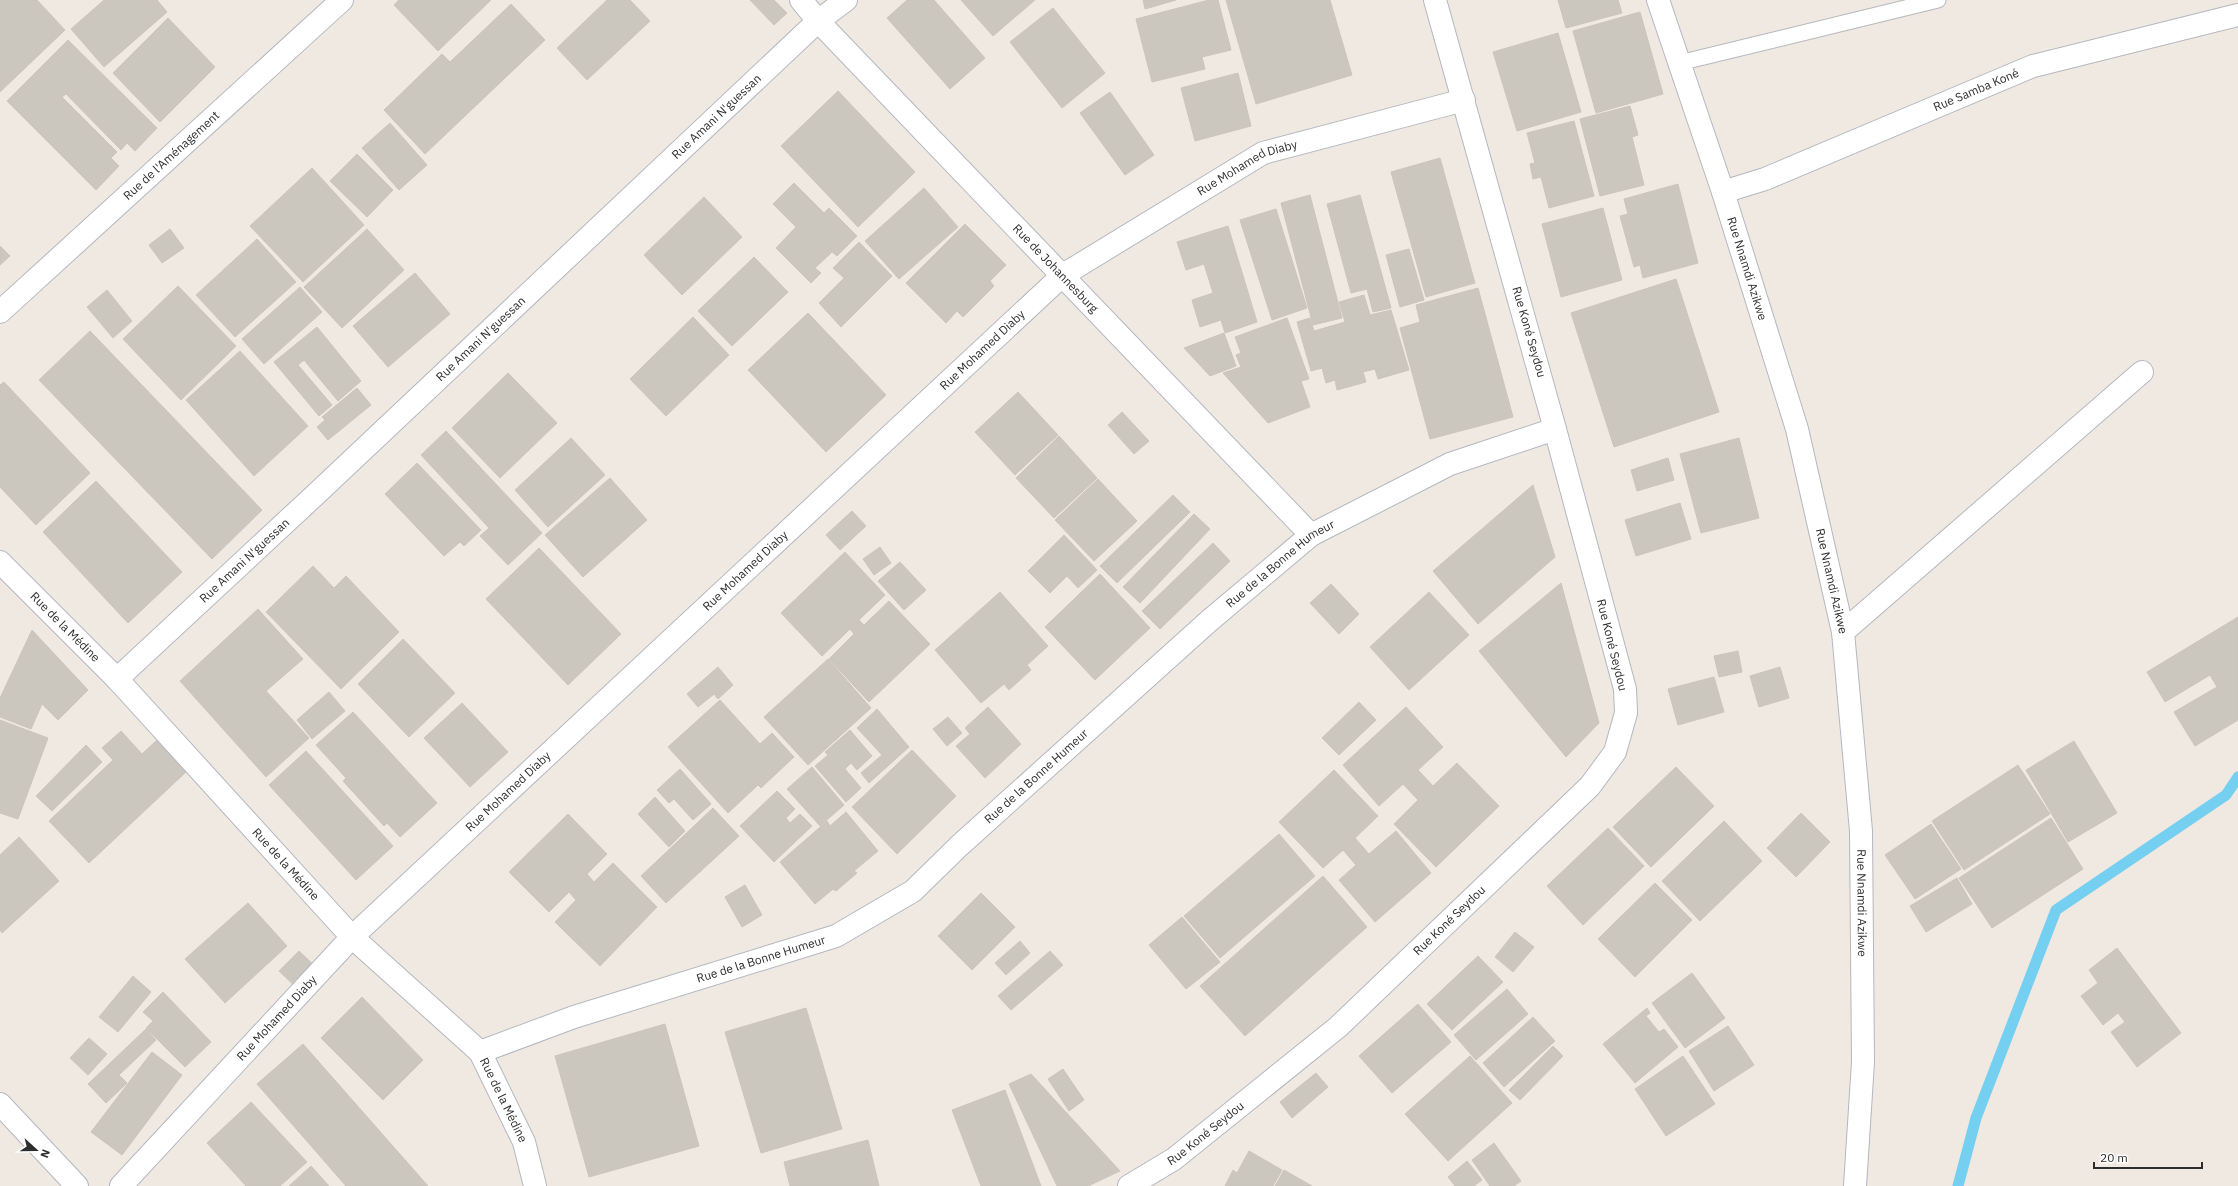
<svg xmlns="http://www.w3.org/2000/svg" width="2238" height="1186" font-family="'IBM Plex Sans',sans-serif">
	<style>
		.lines { fill: none; stroke-linecap: round; stroke-linejoin: round }
		.stream { stroke: #75cff0; stroke-width: 11 }
		.building { fill: #cbc7bf; stroke: #cbc5ba }
		.lane-casing { stroke: #b4b7c1; stroke-width: 17 }
		.street-casing { stroke: #b4b7c1; stroke-width: 24 }
		.lane { stroke: #fff; stroke-width: 15 }
		.street { stroke: #fff; stroke-width: 22 }
		.labels { text-anchor: middle; stroke-width: 3; stroke-linejoin: round; paint-order: stroke }
		.street-label { font-size: 12px; fill: #2e2e2e; stroke: #fff }
	</style>
	<rect width="100%" height="100%" fill="#efe9e1"/>
	<g class="lines">
		<!-- stream -->
		<polyline class="stream" points="1958,1186 1976,1118 2056,910 2226,795 2238,777"/>
	</g>
	<!-- building -->
	<g class="building">
		<polygon points="0,0 37,0 65,30 0,92"/>
		<polygon points="104,0 157,0 167,12 104,67 71,29"/>
		<polygon points="399,0 491,0 438,51 394,5"/>
		<polygon points="607,0 630,0 650,21 587,80 557,48"/>
		<polygon points="750,0 774,0 787,13 774,25"/>
		<polygon points="907,0 934,0 985,58 950,89 887,18"/>
		<polygon points="961,0 1035,0 993,36"/>
		<polygon points="1143,0 1176,0 1145,9"/>
		<polygon points="1209,0 1218,0 1231,50 1202,57 1205,69 1152,82 1136,19"/>
		<polygon points="1226,0 1330,0 1352,75 1256,104"/>
		<polygon points="1558,0 1618,0 1622,13 1566,28"/>
		<polygon points="511,4 545,40 425,154 384,110 442,54 450,62"/>
		<polygon points="1053,8 1105,73 1062,108 1010,42"/>
		<polygon points="1640,12 1663,94 1596,113 1573,31"/>
		<polygon points="168,18 215,67 160,122 113,73"/>
		<polygon points="1558,33 1581,112 1517,131 1493,52"/>
		<polygon points="68,40 157,128 135,151 127,143 121,150 66,94 62,97 117,152 111,158 119,166 96,190 7,101"/>
		<polygon points="1238,73 1251,126 1195,141 1181,88"/>
		<polygon points="838,91 915,172 858,227 781,146"/>
		<polygon points="1110,92 1154,155 1125,175 1080,113"/>
		<polygon points="1630,106 1638,135 1632,137 1644,185 1600,196 1580,119"/>
		<polygon points="1574,121 1594,196 1549,208 1541,177 1533,179 1530,164 1535,163 1527,133"/>
		<polygon points="390,123 427,165 399,190 362,148"/>
		<polygon points="357,154 393,190 367,217 330,181"/>
		<polygon points="1440,158 1475,283 1426,297 1391,172"/>
		<polygon points="312,168 364,225 303,282 250,226"/>
		<polygon points="794,183 824,213 829,208 857,236 837,256 832,252 815,268 821,273 811,283 776,248 796,227 773,204"/>
		<polygon points="1678,184 1698,263 1643,278 1640,265 1634,267 1620,216 1628,214 1624,199"/>
		<polygon points="924,188 958,227 899,279 865,241"/>
		<polygon points="1310,195 1342,318 1313,325 1281,203"/>
		<polygon points="1360,195 1391,308 1373,312 1367,289 1351,293 1327,204"/>
		<polygon points="704,197 742,237 682,295 644,255"/>
		<polygon points="1603,208 1622,280 1561,297 1542,224"/>
		<polygon points="1276,209 1307,308 1272,320 1240,220"/>
		<polygon points="965,224 1006,265 990,281 994,286 963,317 957,311 946,323 906,283"/>
		<polygon points="1228,226 1257,322 1225,333 1221,320 1200,327 1192,300 1213,293 1204,264 1186,270 1177,242"/>
		<polygon points="170,229 184,248 162,263 149,245"/>
		<polygon points="367,229 404,270 342,328 304,287"/>
		<polygon points="257,239 296,282 235,337 196,295"/>
		<polygon points="859,242 892,276 841,327 819,303 844,278 833,268"/>
		<polygon points="0,246 10,256 0,265"/>
		<polygon points="1409,249 1424,300 1400,307 1386,255"/>
		<polygon points="754,257 788,292 732,346 698,311"/>
		<polygon points="415,273 450,314 388,367 353,326"/>
		<polygon points="1676,279 1719,412 1614,447 1571,313"/>
		<polygon points="178,286 236,346 181,400 123,339"/>
		<polygon points="300,287 322,312 264,364 242,339"/>
		<polygon points="1478,288 1513,417 1430,439 1400,328 1420,322 1416,305"/>
		<polygon points="107,290 132,321 113,338 87,307"/>
		<polygon points="1364,295 1370,315 1391,310 1409,370 1378,379 1375,369 1363,372 1366,382 1337,390 1335,380 1326,383 1322,368 1311,371 1297,322 1310,318 1314,331 1345,322 1339,302"/>
		<polygon points="808,313 886,395 826,452 748,370"/>
		<polygon points="693,317 729,355 666,416 630,379"/>
		<polygon points="1287,318 1309,379 1301,381 1310,407 1268,423 1223,373 1241,367 1236,355 1241,353 1235,337"/>
		<polygon points="317,327 361,381 338,401 304,360 298,365 332,405 319,416 274,362"/>
		<polygon points="90,331 262,510 212,559 39,380"/>
		<polygon points="1224,333 1236,366 1210,376 1184,348"/>
		<polygon points="240,351 308,426 254,476 186,400"/>
		<polygon points="508,373 557,423 500,478 452,428"/>
		<polygon points="4,382 90,473 36,525 0,487 0,385"/>
		<polygon points="357,388 371,405 328,440 317,427 325,420 322,417"/>
		<polygon points="1018,392 1058,435 1015,475 975,432"/>
		<polygon points="1122,412 1149,441 1134,454 1108,425"/>
		<polygon points="446,431 542,533 508,565 480,536 489,528 421,455"/>
		<polygon points="1059,436 1097,478 1054,518 1016,478"/>
		<polygon points="571,438 605,475 548,527 515,490"/>
		<polygon points="1739,438 1759,518 1701,533 1680,454"/>
		<polygon points="1668,458 1674,480 1637,491 1631,470"/>
		<polygon points="417,463 481,530 464,546 460,542 444,556 385,494"/>
		<polygon points="610,478 647,520 583,577 545,535"/>
		<polygon points="1098,479 1137,521 1094,561 1055,520"/>
		<polygon points="96,481 182,572 128,623 43,532"/>
		<polygon points="1533,485 1555,557 1478,624 1433,571"/>
		<polygon points="1173,495 1190,512 1117,583 1100,566"/>
		<polygon points="1680,503 1691,539 1636,556 1625,520"/>
		<polygon points="852,511 866,526 840,550 826,535"/>
		<polygon points="1194,514 1210,529 1140,603 1123,587"/>
		<polygon points="1064,535 1097,570 1078,588 1067,576 1050,593 1028,571"/>
		<polygon points="1213,543 1230,561 1160,629 1142,611"/>
		<polygon points="880,547 891,563 874,575 863,559"/>
		<polygon points="539,548 621,634 568,685 486,599"/>
		<polygon points="845,552 885,595 859,620 864,625 889,601 930,644 869,702 829,659 854,634 850,629 822,656 781,613"/>
		<polygon points="900,562 926,590 904,610 878,581"/>
		<polygon points="313,566 334,588 346,576 399,632 341,689 266,612"/>
		<polygon points="1100,574 1150,628 1095,680 1045,627"/>
		<polygon points="1561,583 1599,723 1566,757 1479,651"/>
		<polygon points="1331,584 1359,614 1339,634 1310,603"/>
		<polygon points="1000,592 1048,646 1027,665 1031,670 1009,690 1004,684 981,703 935,650"/>
		<polygon points="1429,592 1469,635 1409,690 1370,647"/>
		<polygon points="258,609 303,659 266,691 309,738 266,777 180,681"/>
		<polygon points="2238,617 2238,720 2195,746 2174,712 2217,687 2210,675 2165,702 2147,672"/>
		<polygon points="32,630 88,690 58,720 42,704 31,729 0,717 0,698"/>
		<polygon points="403,639 455,693 409,737 358,684"/>
		<polygon points="1738,651 1742,672 1719,677 1714,656"/>
		<polygon points="828,659 871,708 808,765 764,717"/>
		<polygon points="718,667 733,685 718,699 714,694 698,707 687,694"/>
		<polygon points="1780,667 1789,698 1759,707 1750,676"/>
		<polygon points="1714,677 1724,712 1678,725 1668,689"/>
		<polygon points="329,692 345,711 312,739 297,720"/>
		<polygon points="720,700 760,744 772,733 794,757 761,788 758,785 728,813 668,747"/>
		<polygon points="1359,702 1376,720 1339,755 1322,738"/>
		<polygon points="462,703 508,752 470,787 424,738"/>
		<polygon points="988,707 1021,744 985,778 956,746 970,734 965,728"/>
		<polygon points="1406,707 1443,747 1418,770 1433,786 1457,763 1499,806 1436,867 1394,824 1418,800 1403,784 1379,806 1343,765"/>
		<polygon points="877,709 909,747 869,783 861,773 882,755 857,728"/>
		<polygon points="353,712 437,803 400,837 387,823 384,826 343,781 346,778 316,745"/>
		<polygon points="948,717 962,733 947,746 933,729"/>
		<polygon points="0,720 48,738 18,819 0,813"/>
		<polygon points="850,730 872,756 857,770 851,763 845,769 861,788 846,802 815,766 828,755 825,752"/>
		<polygon points="121,731 142,754 157,740 186,772 89,863 49,821 113,760 102,748"/>
		<polygon points="2074,741 2117,813 2068,842 2026,770"/>
		<polygon points="86,745 102,762 52,811 36,796"/>
		<polygon points="912,750 956,796 897,854 852,807"/>
		<polygon points="306,751 393,846 356,880 269,785"/>
		<polygon points="2018,765 2050,814 1964,870 1932,821"/>
		<polygon points="812,767 844,805 820,826 787,789"/>
		<polygon points="1676,767 1714,806 1651,867 1613,827"/>
		<polygon points="680,769 711,804 693,820 674,799 669,803 657,790"/>
		<polygon points="1334,770 1378,816 1355,838 1369,854 1396,831 1431,873 1375,922 1339,880 1356,865 1343,850 1323,868 1279,822"/>
		<polygon points="777,791 795,809 786,818 790,823 800,814 812,826 774,862 740,826"/>
		<polygon points="655,797 685,831 669,847 638,814"/>
		<polygon points="713,808 739,836 666,903 641,876"/>
		<polygon points="846,812 878,851 854,871 857,873 836,891 833,889 815,904 780,862 827,821 830,826"/>
		<polygon points="1801,813 1830,842 1796,877 1767,848"/>
		<polygon points="568,814 607,854 587,874 594,882 613,863 657,907 600,966 555,922 576,900 569,892 549,912 509,872"/>
		<polygon points="2051,818 2083,869 1992,928 1959,878"/>
		<polygon points="1724,821 1762,861 1700,921 1662,881"/>
		<polygon points="1931,824 1961,869 1915,899 1885,855"/>
		<polygon points="1608,828 1644,866 1583,925 1547,886"/>
		<polygon points="1279,834 1315,876 1220,958 1184,916"/>
		<polygon points="19,837 59,881 2,933 0,930 0,855"/>
		<polygon points="1323,876 1367,927 1245,1036 1200,986"/>
		<polygon points="1957,878 1972,904 1926,932 1910,906"/>
		<polygon points="1655,883 1692,920 1635,977 1598,939"/>
		<polygon points="745,885 762,915 742,927 725,897"/>
		<polygon points="981,893 1015,927 972,970 938,936"/>
		<polygon points="248,903 287,946 225,1003 185,959"/>
		<polygon points="1182,917 1220,962 1186,989 1149,945"/>
		<polygon points="1515,932 1534,947 1513,972 1495,957"/>
		<polygon points="1020,941 1030,953 1006,975 995,963"/>
		<polygon points="2117,948 2181,1033 2137,1067 2111,1032 2125,1022 2118,1013 2103,1025 2081,996 2098,983 2089,970"/>
		<polygon points="299,951 317,968 298,989 279,971"/>
		<polygon points="1050,951 1063,965 1011,1010 998,996"/>
		<polygon points="1478,956 1503,982 1452,1030 1427,1004"/>
		<polygon points="1692,973 1725,1018 1685,1048 1652,1003"/>
		<polygon points="133,976 151,992 118,1032 99,1017"/>
		<polygon points="1507,989 1528,1014 1476,1060 1454,1035"/>
		<polygon points="163,992 211,1042 185,1067 146,1028 153,1021 143,1012"/>
		<polygon points="362,997 423,1060 383,1100 321,1038"/>
		<polygon points="1418,1004 1451,1042 1392,1093 1359,1056"/>
		<polygon points="806,1008 842,1129 761,1153 725,1032"/>
		<polygon points="1647,1008 1650,1013 1646,1016 1659,1032 1664,1029 1678,1047 1635,1083 1603,1044"/>
		<polygon points="1533,1017 1555,1041 1504,1087 1483,1063"/>
		<polygon points="665,1024 699,1146 589,1177 555,1056"/>
		<polygon points="1728,1026 1754,1065 1714,1091 1689,1051"/>
		<polygon points="146,1029 156,1040 119,1075 127,1083 106,1103 88,1084"/>
		<polygon points="89,1038 107,1054 88,1075 70,1058"/>
		<polygon points="303,1044 428,1186 346,1186 257,1084"/>
		<polygon points="1553,1046 1563,1056 1520,1100 1509,1090"/>
		<polygon points="152,1052 182,1075 122,1155 91,1132"/>
		<polygon points="1470,1056 1512,1103 1448,1161 1405,1114"/>
		<polygon points="1683,1056 1715,1104 1666,1136 1635,1089"/>
		<polygon points="1063,1069 1084,1100 1069,1111 1048,1079"/>
		<polygon points="1316,1073 1328,1087 1292,1118 1280,1102"/>
		<polygon points="1031,1074 1120,1171 1088,1186 1057,1186 1009,1084"/>
		<polygon points="1005,1090 1041,1186 981,1186 952,1110"/>
		<polygon points="251,1102 307,1162 280,1186 246,1186 207,1143"/>
		<polygon points="868,1140 879,1186 790,1186 784,1162"/>
		<polygon points="1494,1143 1521,1181 1514,1186 1490,1186 1472,1160"/>
		<polygon points="1249,1151 1282,1170 1273,1186 1225,1186 1233,1170 1237,1173"/>
		<polygon points="1467,1161 1482,1180 1474,1186 1455,1186 1448,1177"/>
		<polygon points="311,1166 329,1186 289,1186"/>
		<polygon points="1284,1170 1312,1186 1275,1186"/>
	</g>
	<g class="lines">
		<!-- lane casing -->
		<g class="lane-casing">
			<polyline id="lane" points="1679,63 1938,0"/>
		</g>
		<!-- street casing -->
		<g class="street-casing">
			<g id="street">
				<path id="s1" d="M801 0 818 21 1311 535"/>
				<path id="s2" d="M1658 0 1723 192 1797 429 1843 632 1861 831 1863 1062 1855 1186"/>
				<path id="s3" d="M1723 192 1765 179 2033 66 2238 15"/>
				<path id="s4" d="M0 312 342 0"/>
				<path id="s5" d="M0 562 117 679 352 937 480 1052 524 1142 535 1186"/>
				<polyline points="1843,632 2142,372"/>
				<path id="s6" d="M117 679 314 496 818 21 846 0"/>
				<path id="s7" d="M480 1052 574 1017 836 936 913 891 959 846 1209 621 1311 535 1450 464 1555 429"/>
				<polyline points="0,1104 77,1186"/>
				<path id="s8" d="M121 1186 352 937 1063 275 1263 153 1464 100"/>
				<path id="s9" d="M1129 1186 1174 1159 1338 1027 1590 786 1615 752 1626 713 1625 689 1555 429 1435 0"/>
			</g>
		</g>
		<!-- lane -->
		<use href="#lane" class="lane"/>
		<!-- street -->
		<use href="#street" class="street"/>
	</g>
	<g class="labels">
		<!-- street labels -->
		<g class="street-label">
			<text dy="4" stroke="none"><textPath href="#s3" startOffset="273">Rue Samba Koné</textPath></text>
			<text dy="4" stroke="none"><textPath href="#s6" startOffset="822">Rue Amani N'guessan</textPath></text>
			<text dy="4" stroke="none"><textPath href="#s4" startOffset="232">Rue de l'Aménagement</textPath></text>
			<text dy="4" stroke="none"><textPath href="#s8" startOffset="1525">Rue Mohamed Diaby</textPath></text>
			<text dy="4" stroke="none"><textPath href="#s1" startOffset="370">Rue de Johannesburg</textPath></text>
			<text dy="4" stroke="none"><textPath href="#s2" startOffset="283">Rue Nnamdi Azikwe</textPath></text>
			<text transform="translate(1529 332) rotate(74)" y="4">Rue Koné Seydou</text>
			<text dy="4" stroke="none"><textPath href="#s6" startOffset="498">Rue Amani N'guessan</textPath></text>
			<text dy="4" stroke="none"><textPath href="#s8" startOffset="1201">Rue Mohamed Diaby</textPath></text>
			<text dy="4" stroke="none"><textPath href="#s6" startOffset="174">Rue Amani N'guessan</textPath></text>
			<text dy="4" stroke="none"><textPath href="#s7" startOffset="956">Rue de la Bonne Humeur</textPath></text>
			<text dy="4" stroke="none"><textPath href="#s8" startOffset="877">Rue Mohamed Diaby</textPath></text>
			<text dy="4" stroke="none"><textPath href="#s2" startOffset="607">Rue Nnamdi Azikwe</textPath></text>
			<text dy="4" stroke="none"><textPath href="#s5" startOffset="92">Rue de la Médine</textPath></text>
			<text transform="translate(1612 645) rotate(76)" y="4">Rue Koné Seydou</text>
			<text dy="4" stroke="none"><textPath href="#s7" startOffset="632">Rue de la Bonne Humeur</textPath></text>
			<text dy="4" stroke="none"><textPath href="#s8" startOffset="553">Rue Mohamed Diaby</textPath></text>
			<text dy="4" stroke="none"><textPath href="#s5" startOffset="416">Rue de la Médine</textPath></text>
			<text dy="4" stroke="none"><textPath href="#s2" startOffset="931">Rue Nnamdi Azikwe</textPath></text>
			<text dy="4" stroke="none"><textPath href="#s9" startOffset="417">Rue Koné Seydou</textPath></text>
			<text dy="4" stroke="none"><textPath href="#s7" startOffset="296">Rue de la Bonne Humeur</textPath></text>
			<text dy="4" stroke="none"><textPath href="#s8" startOffset="229">Rue Mohamed Diaby</textPath></text>
			<text dy="4" stroke="none"><textPath href="#s5" startOffset="740">Rue de la Médine</textPath></text>
			<text dy="4" stroke="none"><textPath href="#s9" startOffset="93">Rue Koné Seydou</textPath></text>
		</g>
	</g>
	<!-- north arrow -->
	<g transform="translate(36 1150) rotate(111)" stroke="#ffffff" stroke-width="3" paint-order="stroke">
	<path d="M0-3L7 15L0 10L-7 15Z" fill="#2e2e2e"/>
	<text y="-6" font-size="11" font-weight="bold" text-anchor="middle" fill="#2e2e2e">N</text>
	</g>
	<!-- scale -->
	<path d="M2094 1162v6h108v-6" fill="none" stroke="#2e2e2e" stroke-width="2"/>
	<text x="2100" y="1162" font-size="12" fill="#2e2e2e" stroke="#ffffff" stroke-width="3" paint-order="stroke">20 m</text>
</svg>
